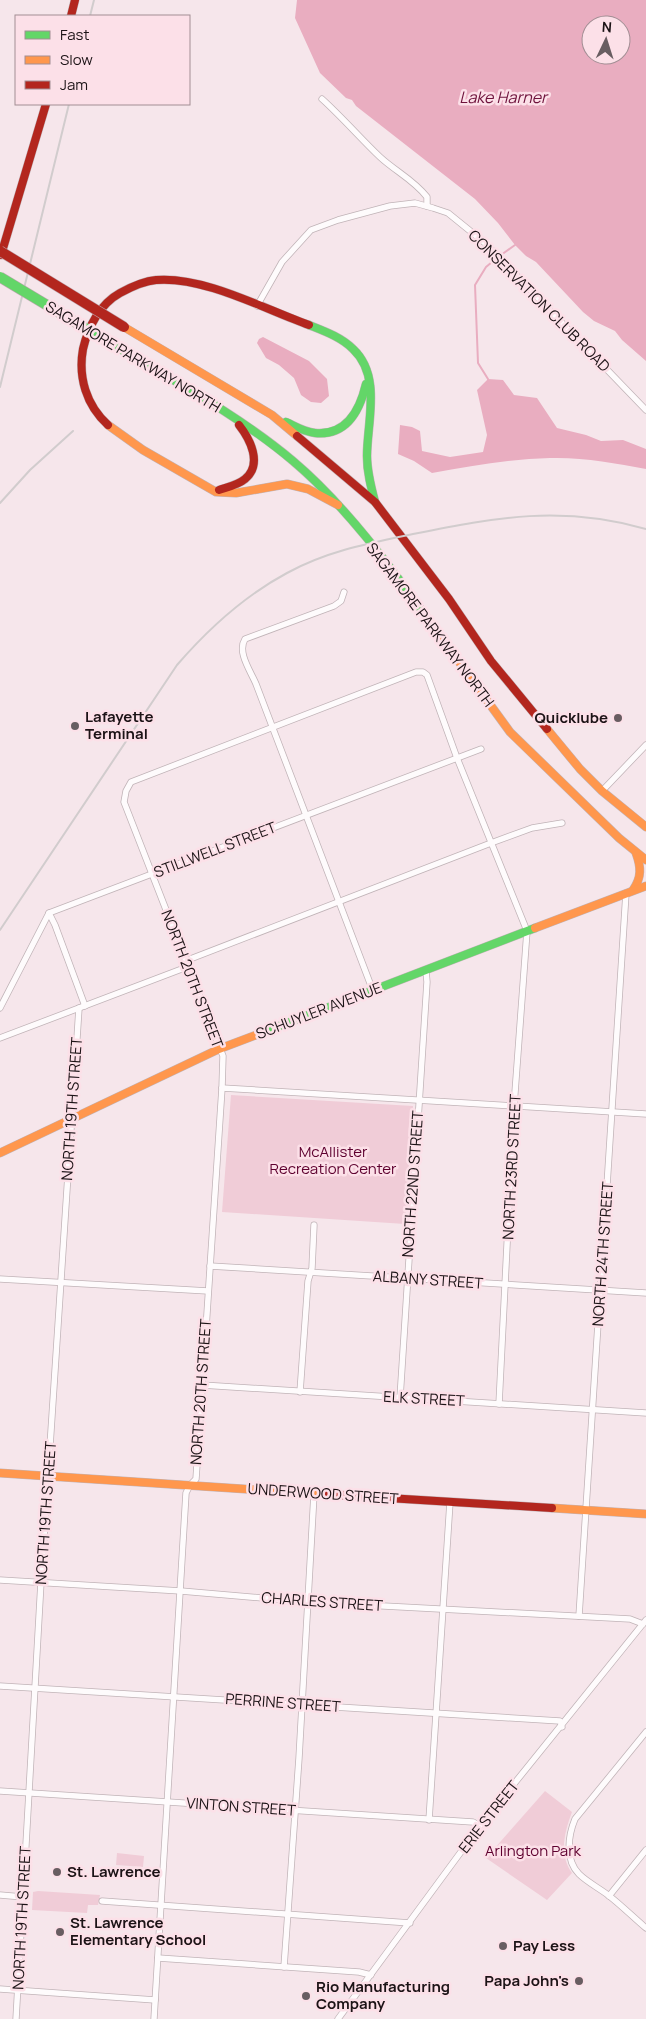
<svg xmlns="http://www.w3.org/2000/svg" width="646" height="2019" font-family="Manrope,sans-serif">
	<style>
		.green { fill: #f0ccd7 }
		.water { fill: #e9adc0; fill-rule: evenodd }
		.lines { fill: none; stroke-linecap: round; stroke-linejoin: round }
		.stream { stroke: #e9adc0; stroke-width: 2 }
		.street-casing { stroke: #c0b3b7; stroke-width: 7 }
		.fast-casing { stroke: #c0b3b7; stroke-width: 9 }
		.slow-casing { stroke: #c0b3b7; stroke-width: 9 }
		.jam-casing { stroke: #c0b3b7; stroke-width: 9 }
		.street { stroke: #fefbfc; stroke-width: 5.5 }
		.fast { stroke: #63d668; stroke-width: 8 }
		.slow { stroke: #ff974d; stroke-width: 8 }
		.jam { stroke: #b3261e; stroke-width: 8 }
		.rail { stroke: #d1cccd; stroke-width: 2 }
		.fast-bridge-casing { stroke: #bda5ad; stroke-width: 11; stroke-linecap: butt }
		.jam-bridge-casing { stroke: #bda5ad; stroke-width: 11; stroke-linecap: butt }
		.fast-bridge { stroke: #63d668; stroke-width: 10 }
		.jam-bridge { stroke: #b3261e; stroke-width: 10 }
		.poi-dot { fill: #685d61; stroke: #fce0e8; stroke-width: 2 }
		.labels { text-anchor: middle; stroke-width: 5; stroke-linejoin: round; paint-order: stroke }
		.street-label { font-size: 15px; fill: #1c1316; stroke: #fce0e8 }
		.poi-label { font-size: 15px; font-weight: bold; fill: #1c1316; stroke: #fce0e8; text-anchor: start }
		.park-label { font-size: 15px; fill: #5e002f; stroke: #fce0e8 }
		.water-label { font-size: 16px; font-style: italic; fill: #6e123c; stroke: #fce0e8 }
	</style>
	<rect width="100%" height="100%" fill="#f6e6eb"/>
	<!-- green -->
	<g class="green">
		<polygon points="231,1095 413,1106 405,1224 222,1212"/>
		<path d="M545 1791 572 1812C564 1833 559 1855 572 1873L547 1900 486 1858Z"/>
		<polygon points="117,1853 144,1856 143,1867 116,1865"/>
		<polygon points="38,1891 100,1895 98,1905 88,1905 87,1913 32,1910 33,1892"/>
	</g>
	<!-- water -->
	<g class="water">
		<path d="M297 0H646V361L622 340 615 331 594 321 583 312 536 262 526 256 515 245 498 223 475 199 356 106 352 100 346 98 320 73 295 18ZM591 25H621V55H591Z"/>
		<polygon points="263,337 309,361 327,379 329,396 321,403 311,402 301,395 294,378 279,365 266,358 257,343 259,339"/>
		<path d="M488 379 503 380 514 395 537 398 557 428 586 435 601 441 623 440 646 449V469C615 463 582 457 550 458 511 459 471 466 432 473L414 461 398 454 400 425 412 427 420 431 422 451 450 457 483 452 487 435 477 390Z"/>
	</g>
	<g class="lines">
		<!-- stream -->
		<g class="stream">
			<polyline points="501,255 515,245"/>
			<polyline points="488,379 478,363 475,285 486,267 492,262"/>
		</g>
		<!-- street casing -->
		<g class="street-casing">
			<g id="street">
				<path d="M322 99C342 117 360 138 380 157 395 171 414 180 427 197V206"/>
				<polyline points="257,306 282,262 311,230 338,220 390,206 415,203 433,208 448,213 485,243 646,410"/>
				<path d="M344 592 341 601 334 606 245 639C237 652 250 670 256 684L373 991"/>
				<polyline points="602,791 646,745"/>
				<polyline points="49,913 55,925 85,1006"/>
				<polyline points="185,961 491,843 532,828 562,823"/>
				<polyline points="0,1008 49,913 481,749"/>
				<polyline points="0,1038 187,967"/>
				<polyline points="222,1088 646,1114"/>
				<polyline points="210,1266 646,1293"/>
				<polyline points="0,1279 208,1291"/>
				<polyline points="202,1385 646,1413"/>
				<polyline points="300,1392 308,1281 312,1268 314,1225"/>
				<polyline points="400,1398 427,982 426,971"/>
				<polyline points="0,1580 181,1591 309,1602 630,1619 643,1624"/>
				<polyline points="579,1616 626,893"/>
				<polyline points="0,1686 560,1721 562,1727"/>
				<path d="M646 1732 575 1819C568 1836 565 1860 579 1874 587 1882 599 1888 608 1895 621 1905 633 1917 646 1928"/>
				<polyline points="0,1791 473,1822 480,1826"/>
				<polyline points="429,1820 450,1502"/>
				<polyline points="0,1895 23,1897"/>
				<polyline points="609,1896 646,1850"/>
				<polyline points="102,1901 410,1923"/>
				<polyline points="158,1958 359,1972 371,1975"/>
				<polyline points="284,1967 299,1758 314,1494"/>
				<polyline points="0,1989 155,2000"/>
				<polyline points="16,2019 41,1582 79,1008"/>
				<polyline points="154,2019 186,1493 190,1485 196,1479 222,1088 223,1056 124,802 126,791 131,782 416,672 423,672 427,675 457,758 527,931 514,1106 499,1404"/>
				<polyline points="338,2019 480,1826 646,1620"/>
			</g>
		</g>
		<!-- fast casing -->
		<g class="fast-casing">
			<g id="fast">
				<path d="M309 325C324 331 341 337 353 349 382 376 367 422 367 456 367 472 371 487 375 502"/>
				<path d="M105 340C168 378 236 413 293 461 344 504 391 567 430 622"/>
				<path d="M286 422C295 426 304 432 315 433 347 436 360 410 366 384"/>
				<polyline points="264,1032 535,928"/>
			</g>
		</g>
		<!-- slow casing -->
		<g class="slow-casing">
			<g id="slow">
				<polyline points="124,327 272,415 297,436"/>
				<polyline points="108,425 143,450 216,492 236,493 287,484 308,489 338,505"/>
				<polyline points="430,622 510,732 619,838 646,860"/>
				<polyline points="547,729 580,769 602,791 646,827"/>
				<path d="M633 890C642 877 641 867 636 853"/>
				<polyline points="535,928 646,886"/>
				<polyline points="0,1153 219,1049 264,1032"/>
				<polyline points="0,1473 323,1494"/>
				<polyline points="552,1508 646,1514"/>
			</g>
		</g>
		<!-- jam casing -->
		<g class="jam-casing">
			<g id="jam">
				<polyline points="71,16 75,0"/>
				<polyline points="1,255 46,104"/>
				<path d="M108 425C86 405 78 377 83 349 88 327 100 304 120 293 131 287 143 281 156 280 204 276 264 309 309 325"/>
				<polyline points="297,436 375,502 449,599 491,661 547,729"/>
				<path d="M219 490C228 487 238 485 245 479 263 464 250 439 239 425"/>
				<polyline points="323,1494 552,1508"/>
			</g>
		</g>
		<!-- street -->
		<use href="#street" class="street"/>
		<!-- fast -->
		<use href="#fast" class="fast"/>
		<!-- slow -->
		<use href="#slow" class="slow"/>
		<!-- jam -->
		<use href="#jam" class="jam"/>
		<!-- rail -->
		<g class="rail">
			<polyline points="90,16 94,0"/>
			<polyline points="0,387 69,104"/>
			<polyline points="0,503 30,470 73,431"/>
			<path d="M0 930 177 665C209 628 244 596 287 573 327 551 370 543 413 534 497 517 562 505 646 529"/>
		</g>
		<!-- fast-bridge casing -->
		<g class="fast-bridge-casing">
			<polyline id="fast-bridge" points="0,277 105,340"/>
		</g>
		<!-- jam-bridge casing -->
		<g class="jam-bridge-casing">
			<polyline id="jam-bridge" points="0,251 124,327"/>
		</g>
		<!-- fast-bridge -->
		<use href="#fast-bridge" class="fast-bridge"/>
		<!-- jam-bridge -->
		<use href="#jam-bridge" class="jam-bridge"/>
	</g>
	<!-- markers -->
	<g class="poi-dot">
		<circle cx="618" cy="718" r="5"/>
		<circle cx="75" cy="726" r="5"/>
		<circle cx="57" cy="1872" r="5"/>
		<circle cx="60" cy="1932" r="5"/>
		<circle cx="503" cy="1946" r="5"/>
		<circle cx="579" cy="1981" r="5"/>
		<circle cx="306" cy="1996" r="5"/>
	</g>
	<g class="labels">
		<!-- street labels -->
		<g class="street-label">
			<text transform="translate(539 301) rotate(45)" y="5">CONSERVATION CLUB ROAD</text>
			<text transform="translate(133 357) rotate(31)" y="5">SAGAMORE PARKWAY NORTH</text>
			<text transform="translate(430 625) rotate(53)" y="5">SAGAMORE PARKWAY NORTH</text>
			<text transform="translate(215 850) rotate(-21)" y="5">STILLWELL STREET</text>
			<text transform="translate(192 979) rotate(69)" y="5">NORTH 20TH STREET</text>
			<text transform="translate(319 1011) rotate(-21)" y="5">SCHUYLER AVENUE</text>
			<text transform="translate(72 1109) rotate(-86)" y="5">NORTH 19TH STREET</text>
			<text transform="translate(512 1167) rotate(-87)" y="5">NORTH 23RD STREET</text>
			<text transform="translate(413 1184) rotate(-86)" y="5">NORTH 22ND STREET</text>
			<text transform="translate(603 1254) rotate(-86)" y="5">NORTH 24TH STREET</text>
			<text transform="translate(428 1280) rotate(4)" y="5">ALBANY STREET</text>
			<text transform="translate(201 1392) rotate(-86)" y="5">NORTH 20TH STREET</text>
			<text transform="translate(424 1399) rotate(3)" y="5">ELK STREET</text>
			<text transform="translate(323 1494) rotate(4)" y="5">UNDERWOOD STREET</text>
			<text transform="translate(46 1513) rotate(-86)" y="5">NORTH 19TH STREET</text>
			<text transform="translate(322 1602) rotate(4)" y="5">CHARLES STREET</text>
			<text transform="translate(283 1703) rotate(4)" y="5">PERRINE STREET</text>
			<text transform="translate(241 1807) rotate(4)" y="5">VINTON STREET</text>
			<text transform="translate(489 1817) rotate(-52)" y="5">ERIE STREET</text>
			<text transform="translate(22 1918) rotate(-87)" y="5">NORTH 19TH STREET</text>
		</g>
		<!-- poi labels -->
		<g class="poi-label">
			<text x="85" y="722">Lafayette<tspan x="85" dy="17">Terminal</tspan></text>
			<text x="608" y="723" text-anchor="end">Quicklube</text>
			<text x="67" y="1877">St. Lawrence</text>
			<text x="70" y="1928">St. Lawrence<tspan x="70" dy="17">Elementary School</tspan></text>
			<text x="513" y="1951">Pay Less</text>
			<text x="569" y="1986" text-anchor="end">Papa John's</text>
			<text x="316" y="1992">Rio Manufacturing<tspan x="316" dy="17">Company</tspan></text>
		</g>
		<!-- park labels -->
		<g class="park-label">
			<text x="333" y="1157">McAllister<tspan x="333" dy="17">Recreation Center</tspan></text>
			<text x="533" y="1856">Arlington Park</text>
		</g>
		<!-- water labels -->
		<g class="water-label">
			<text x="503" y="103">Lake Harner</text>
		</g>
	</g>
	<!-- legend -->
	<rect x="15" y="15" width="175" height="90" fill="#fce0e8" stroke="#a28e94"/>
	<rect x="25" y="31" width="25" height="8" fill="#63d668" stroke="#a28e94"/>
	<text x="60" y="40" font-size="15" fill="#1c1316">Fast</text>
	<rect x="25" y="56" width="25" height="8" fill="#ff974d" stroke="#a28e94"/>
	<text x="60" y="65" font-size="15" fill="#1c1316">Slow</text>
	<rect x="25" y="81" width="25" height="8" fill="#b3261e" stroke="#a28e94"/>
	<text x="60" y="90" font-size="15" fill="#1c1316">Jam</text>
	<!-- north arrow -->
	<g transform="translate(606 40) rotate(4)"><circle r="24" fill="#fce0e8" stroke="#a28e94"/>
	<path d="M0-4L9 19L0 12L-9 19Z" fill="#685d61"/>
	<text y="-8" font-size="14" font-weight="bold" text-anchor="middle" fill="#1c1316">N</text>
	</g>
</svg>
